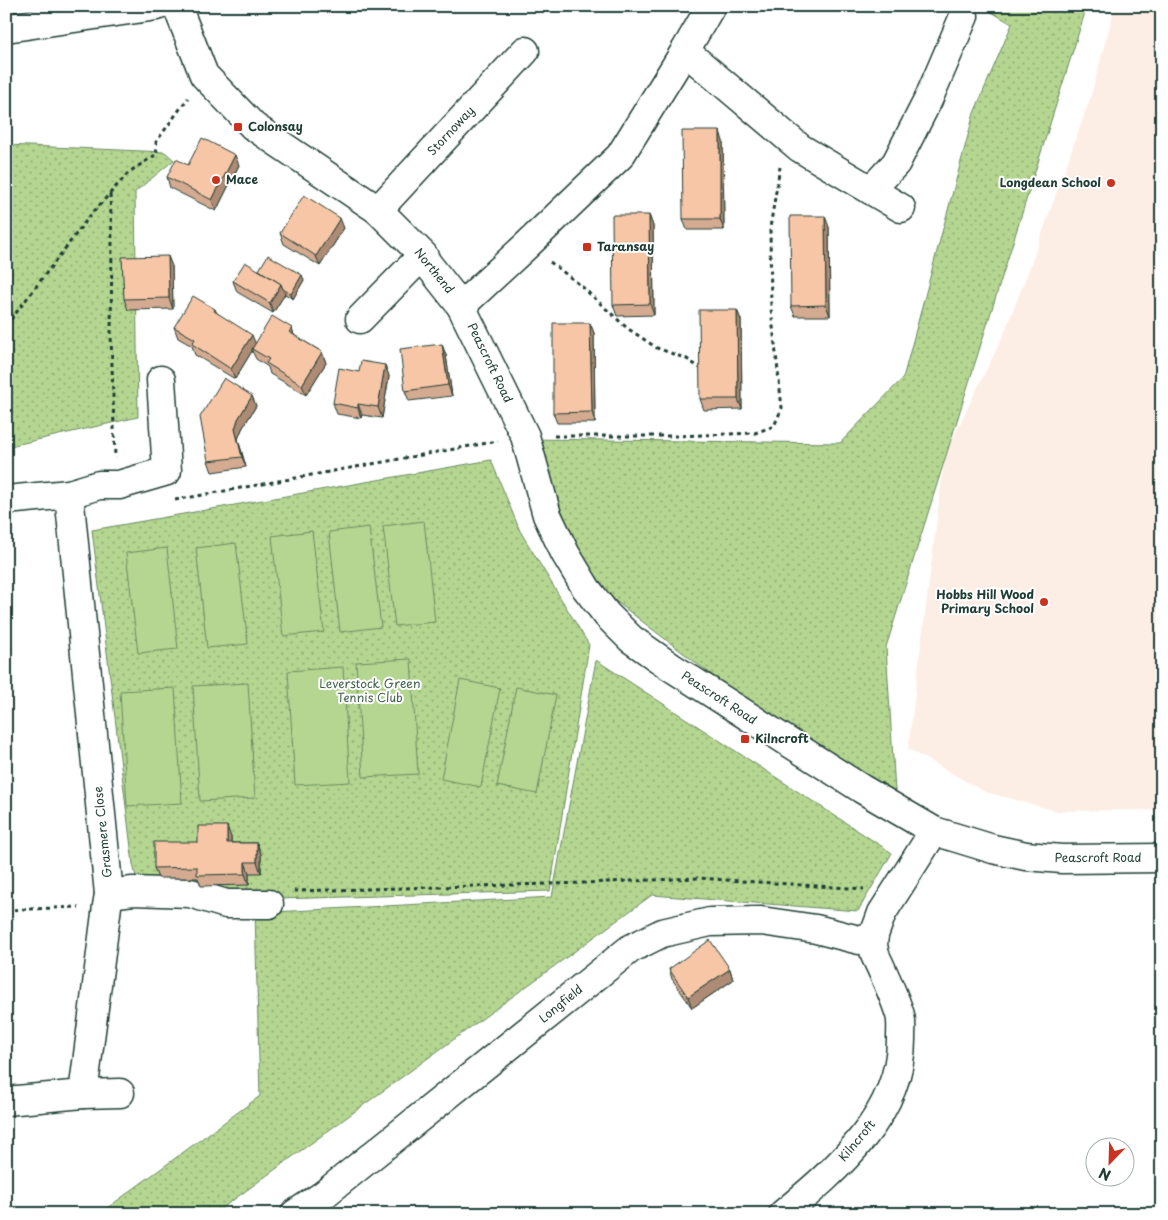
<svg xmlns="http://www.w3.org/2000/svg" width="1168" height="1220" font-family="'Playpen Sans',sans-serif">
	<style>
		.built { fill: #fdeee5 }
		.park { fill: url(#park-dots); stroke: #6a8a62 }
		.pitch { fill: #b4d690; stroke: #6a8a62 }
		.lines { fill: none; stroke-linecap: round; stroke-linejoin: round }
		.minor-casing { stroke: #1f3d34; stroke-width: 31 }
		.path { stroke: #1f3d34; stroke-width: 3; stroke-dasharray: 4 4; stroke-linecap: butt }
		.minor { stroke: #fff; stroke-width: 28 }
		.wall { fill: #d4aa90; stroke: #1f3d34 }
		.shaded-wall { fill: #ad8b75; stroke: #1f3d34 }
		.building { fill: #f7c6a7; stroke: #1f3d34 }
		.poi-dot { fill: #c8321e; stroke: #fff; stroke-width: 2 }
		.labels { text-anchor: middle; stroke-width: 4; stroke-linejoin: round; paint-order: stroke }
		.poi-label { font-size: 12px; font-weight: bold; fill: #1f3d34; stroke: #fff; text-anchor: start }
		.street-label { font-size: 12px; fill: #1f3d34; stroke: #fff }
		.park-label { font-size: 12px; fill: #44634b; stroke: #fff }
	</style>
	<defs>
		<pattern id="park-dots" width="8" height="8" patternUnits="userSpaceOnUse" patternTransform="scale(1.25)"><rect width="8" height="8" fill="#b4d690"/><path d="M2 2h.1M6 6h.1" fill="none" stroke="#92af76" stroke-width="1.8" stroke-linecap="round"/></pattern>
	</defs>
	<rect width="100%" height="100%" fill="#fff"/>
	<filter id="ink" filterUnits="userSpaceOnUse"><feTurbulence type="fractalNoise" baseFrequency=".02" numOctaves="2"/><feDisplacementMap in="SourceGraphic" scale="10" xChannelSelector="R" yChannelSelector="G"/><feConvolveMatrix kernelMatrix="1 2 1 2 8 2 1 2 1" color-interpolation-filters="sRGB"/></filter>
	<g filter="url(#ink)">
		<!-- built -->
		<polygon class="built" points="1115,6 1162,6 1162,810 1057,811 985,792 908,749 945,454 1003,336 1030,267 1090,99"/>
		<!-- park -->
		<g class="park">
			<polygon points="981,6 1087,6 886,647 897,823 751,705 596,586 550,513 527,439 840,443 903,378 974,113 1012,24"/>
			<polygon points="6,145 165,152 174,160 135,192 138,417 6,447"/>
			<polygon points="491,460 520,531 589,645 550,891 142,903 133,864 92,530"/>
			<polygon points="596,660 892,853 858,911 652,895 214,1214 99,1214 260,1096 255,913 552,897"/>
		</g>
		<!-- pitch -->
		<g class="pitch">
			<polygon points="424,521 435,622 395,626 383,526"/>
			<polygon points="369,527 381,627 340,632 329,532"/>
			<polygon points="312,531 324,632 283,636 272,536"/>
			<polygon points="236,543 248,644 207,648 196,548"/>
			<polygon points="167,548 178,649 138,653 126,553"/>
			<polygon points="411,659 418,774 363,777 356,662"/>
			<polygon points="343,667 350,782 295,785 288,671"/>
			<polygon points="460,680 500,688 481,787 441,779"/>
			<polygon points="248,683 255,798 200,801 193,686"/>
			<polygon points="516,687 556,695 537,794 497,786"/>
			<polygon points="175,688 182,803 127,806 120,691"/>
		</g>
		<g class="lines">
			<!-- minor casing -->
			<g class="minor-casing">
				<g id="minor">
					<polyline points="177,6 204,75 253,126 378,210 423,255 427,263 461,306 525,436 547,515 565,553 586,588 607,615 631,639 671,667 862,789 934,831 993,849 1026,856 1062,859 1162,858"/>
					<polyline points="6,28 157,6"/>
					<polyline points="685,51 800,148 901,208"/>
					<polyline points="871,190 896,163 928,100 964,16"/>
					<polyline points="378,210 525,51"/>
					<polyline points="461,306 527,245 620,156 685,51 711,6"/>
					<polyline points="360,319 423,255"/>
					<polyline points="6,500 69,494 99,485 119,485 167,471 161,380"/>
					<polyline points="109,894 133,891 190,893 226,904 269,904"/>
					<polyline points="83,1094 120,1093"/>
					<polyline points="6,1101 83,1094 107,906 109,894 69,494"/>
					<polyline points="295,1214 322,1196 630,949 662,933 710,922 761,921 816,929 859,940 874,935"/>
					<path d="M783 1214C837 1169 902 1114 901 1038 901 1031 902 1022 900 1015 894 995 884 974 875 955L873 945 874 935 882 913 934 831"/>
				</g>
			</g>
			<!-- path -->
			<g class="path">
				<polyline points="110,194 112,239 111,335 115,458"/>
				<polyline points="550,262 579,284 627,328 657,348 687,359 703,370"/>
				<polyline points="6,326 89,217 129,172 157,154 156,142 188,98"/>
				<polyline points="554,436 675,436 755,433 774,426 782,408 771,308 770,228 780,167"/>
				<polyline points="175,500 498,441"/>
				<polyline points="294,891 585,883 697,878 864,889"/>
				<polyline points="6,910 79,907"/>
			</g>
			<!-- minor -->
			<use href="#minor" class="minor"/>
		</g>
		<!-- wall -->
		<g class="wall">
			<polygon points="723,141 724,230 687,230 683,219"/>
			<polygon points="188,165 239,165 216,211 170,188 167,177"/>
			<polygon points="649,215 653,226 654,315 617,316 613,305"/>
			<polygon points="829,227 830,316 795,316 791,306"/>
			<polygon points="344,228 320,266 284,244 280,233"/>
			<polygon points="172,266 173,309 128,310 124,299"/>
			<polygon points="259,270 304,280 293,299 285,294 273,313 237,292 233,281"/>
			<polygon points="215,309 217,313 255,343 292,328 294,335 322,352 326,363 306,395 270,374 268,367 256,359 252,351 235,379 195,355 192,346 178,338 174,327"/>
			<polygon points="737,310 741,320 742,409 704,410 700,399"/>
			<polygon points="590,323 594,333 595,423 557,423 553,413"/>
			<polygon points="446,355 452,396 409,401 405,391"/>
			<polygon points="385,365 389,376 382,418 362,415 361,418 337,414 333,403 359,372"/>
			<polygon points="252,396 256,406 242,429 238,439 246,467 212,472 208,461"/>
			<polygon points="231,837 231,843 257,843 261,854 261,873 249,873 249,885 201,886 198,878 158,878 154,868 198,842"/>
			<polygon points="669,969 730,969 733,980 692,1008 672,979"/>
		</g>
		<!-- shaded-wall -->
		<g class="shaded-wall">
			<polygon points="720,131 723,141 724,230 720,219"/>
			<polygon points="235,155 239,165 216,211 212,200"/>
			<polygon points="649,215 653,226 654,315 650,304"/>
			<polygon points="825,216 829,227 830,316 826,305"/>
			<polygon points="340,218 344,228 320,266 316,256"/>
			<polygon points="168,256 172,266 173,309 169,298"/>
			<polygon points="302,275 304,280 293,299 291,294"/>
			<polygon points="281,284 285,294 273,313 270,303"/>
			<polygon points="737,310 741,320 742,409 738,399"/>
			<polygon points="590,323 594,333 595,423 592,412"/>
			<polygon points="292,328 295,339 289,332"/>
			<polygon points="252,335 256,345 252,349 252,351 235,379 231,369"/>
			<polygon points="442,344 446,355 452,396 448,385"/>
			<polygon points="322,352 326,363 306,395 302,385"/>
			<polygon points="385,365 389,376 382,418 378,407"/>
			<polygon points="252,396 256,406 242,429 238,439 246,467 242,457 235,429 238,419"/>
			<polygon points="358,404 362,415 361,418 358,408"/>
			<polygon points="227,826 231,837 231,854 227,843"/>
			<polygon points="257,843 261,854 261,873 257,862"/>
			<polygon points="245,862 249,873 249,885 245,874"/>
			<polygon points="730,969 733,980 692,1008 688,997"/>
		</g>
		<!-- building -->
		<g class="building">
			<polygon points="682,131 720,131 720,219 683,219"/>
			<polygon points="202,138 235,155 212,200 167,177 176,159 188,165"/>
			<polygon points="304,195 340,218 316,256 280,233"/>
			<polygon points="612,215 649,215 650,304 613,305"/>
			<polygon points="790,216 825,216 826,305 791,306"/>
			<polygon points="268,255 302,275 291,294 283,289 281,284 259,270"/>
			<polygon points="168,256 169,298 124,299 122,257"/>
			<polygon points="245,262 281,284 270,303 233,281"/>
			<polygon points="193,296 215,309 214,311 252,335 231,369 192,344 195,339 174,327"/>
			<polygon points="699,310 737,310 738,399 700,399"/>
			<polygon points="272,316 292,328 289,332 322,352 302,385 266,363 269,359 252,349"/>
			<polygon points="553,323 590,323 592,412 553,413"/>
			<polygon points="442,344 448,385 405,391 400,349"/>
			<polygon points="361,361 385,365 378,407 358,404 358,408 333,403 339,368 359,372"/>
			<polygon points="224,378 252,396 238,419 235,429 242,457 208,461 200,417"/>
			<polygon points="198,826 227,826 227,843 257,843 257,862 245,862 245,874 197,875 197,867 154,868 154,842 198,842"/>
			<polygon points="710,940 730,969 688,997 669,969"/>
		</g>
	</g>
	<!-- markers -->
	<g class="poi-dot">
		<rect x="233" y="122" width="10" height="10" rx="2.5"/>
		<circle cx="216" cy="180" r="5"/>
		<circle cx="1111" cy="183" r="5"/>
		<rect x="582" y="242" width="10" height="10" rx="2.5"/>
		<circle cx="1044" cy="602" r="5"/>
		<rect x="740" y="734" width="10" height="10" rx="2.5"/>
	</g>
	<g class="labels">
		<!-- poi labels -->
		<g class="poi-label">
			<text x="248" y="131">Colonsay</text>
			<text x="226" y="184">Mace</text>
			<text x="1101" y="187" text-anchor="end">Longdean School</text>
			<text x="597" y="251">Taransay</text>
			<text x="1034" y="599" text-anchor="end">Hobbs Hill Wood<tspan x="1034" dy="14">Primary School</tspan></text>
			<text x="755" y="743">Kilncroft</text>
		</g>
		<!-- street labels -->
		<g class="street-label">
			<text transform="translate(451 131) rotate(-47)" y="4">Stornoway</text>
			<text transform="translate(434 271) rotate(51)" y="4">Northend</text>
			<text transform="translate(490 363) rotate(64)" y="4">Peascroft Road</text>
			<text transform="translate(719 698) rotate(33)" y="4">Peascroft Road</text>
			<text transform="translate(103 832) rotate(-96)" y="4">Grasmere Close</text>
			<text x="1098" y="862">Peascroft Road</text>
			<text transform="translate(561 1004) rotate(-39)" y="4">Longfield</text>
			<text transform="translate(857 1141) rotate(-50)" y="4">Kilncroft</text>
		</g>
		<!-- park labels -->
		<g class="park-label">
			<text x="370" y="688">Leverstock Green<tspan x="370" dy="14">Tennis Club</tspan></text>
		</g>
	</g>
	<!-- margin -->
	<rect width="1168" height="1220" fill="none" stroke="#fff" stroke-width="25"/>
	<rect x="12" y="12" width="1143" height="1195" fill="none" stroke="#1f3d34" stroke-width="2" filter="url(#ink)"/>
	<!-- north arrow -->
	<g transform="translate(1110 1162) rotate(203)"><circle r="24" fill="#ffffff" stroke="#a5b1ae"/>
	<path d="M0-4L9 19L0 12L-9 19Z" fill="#c8321e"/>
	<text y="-8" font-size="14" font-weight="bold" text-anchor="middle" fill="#1f3d34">N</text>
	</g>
</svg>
